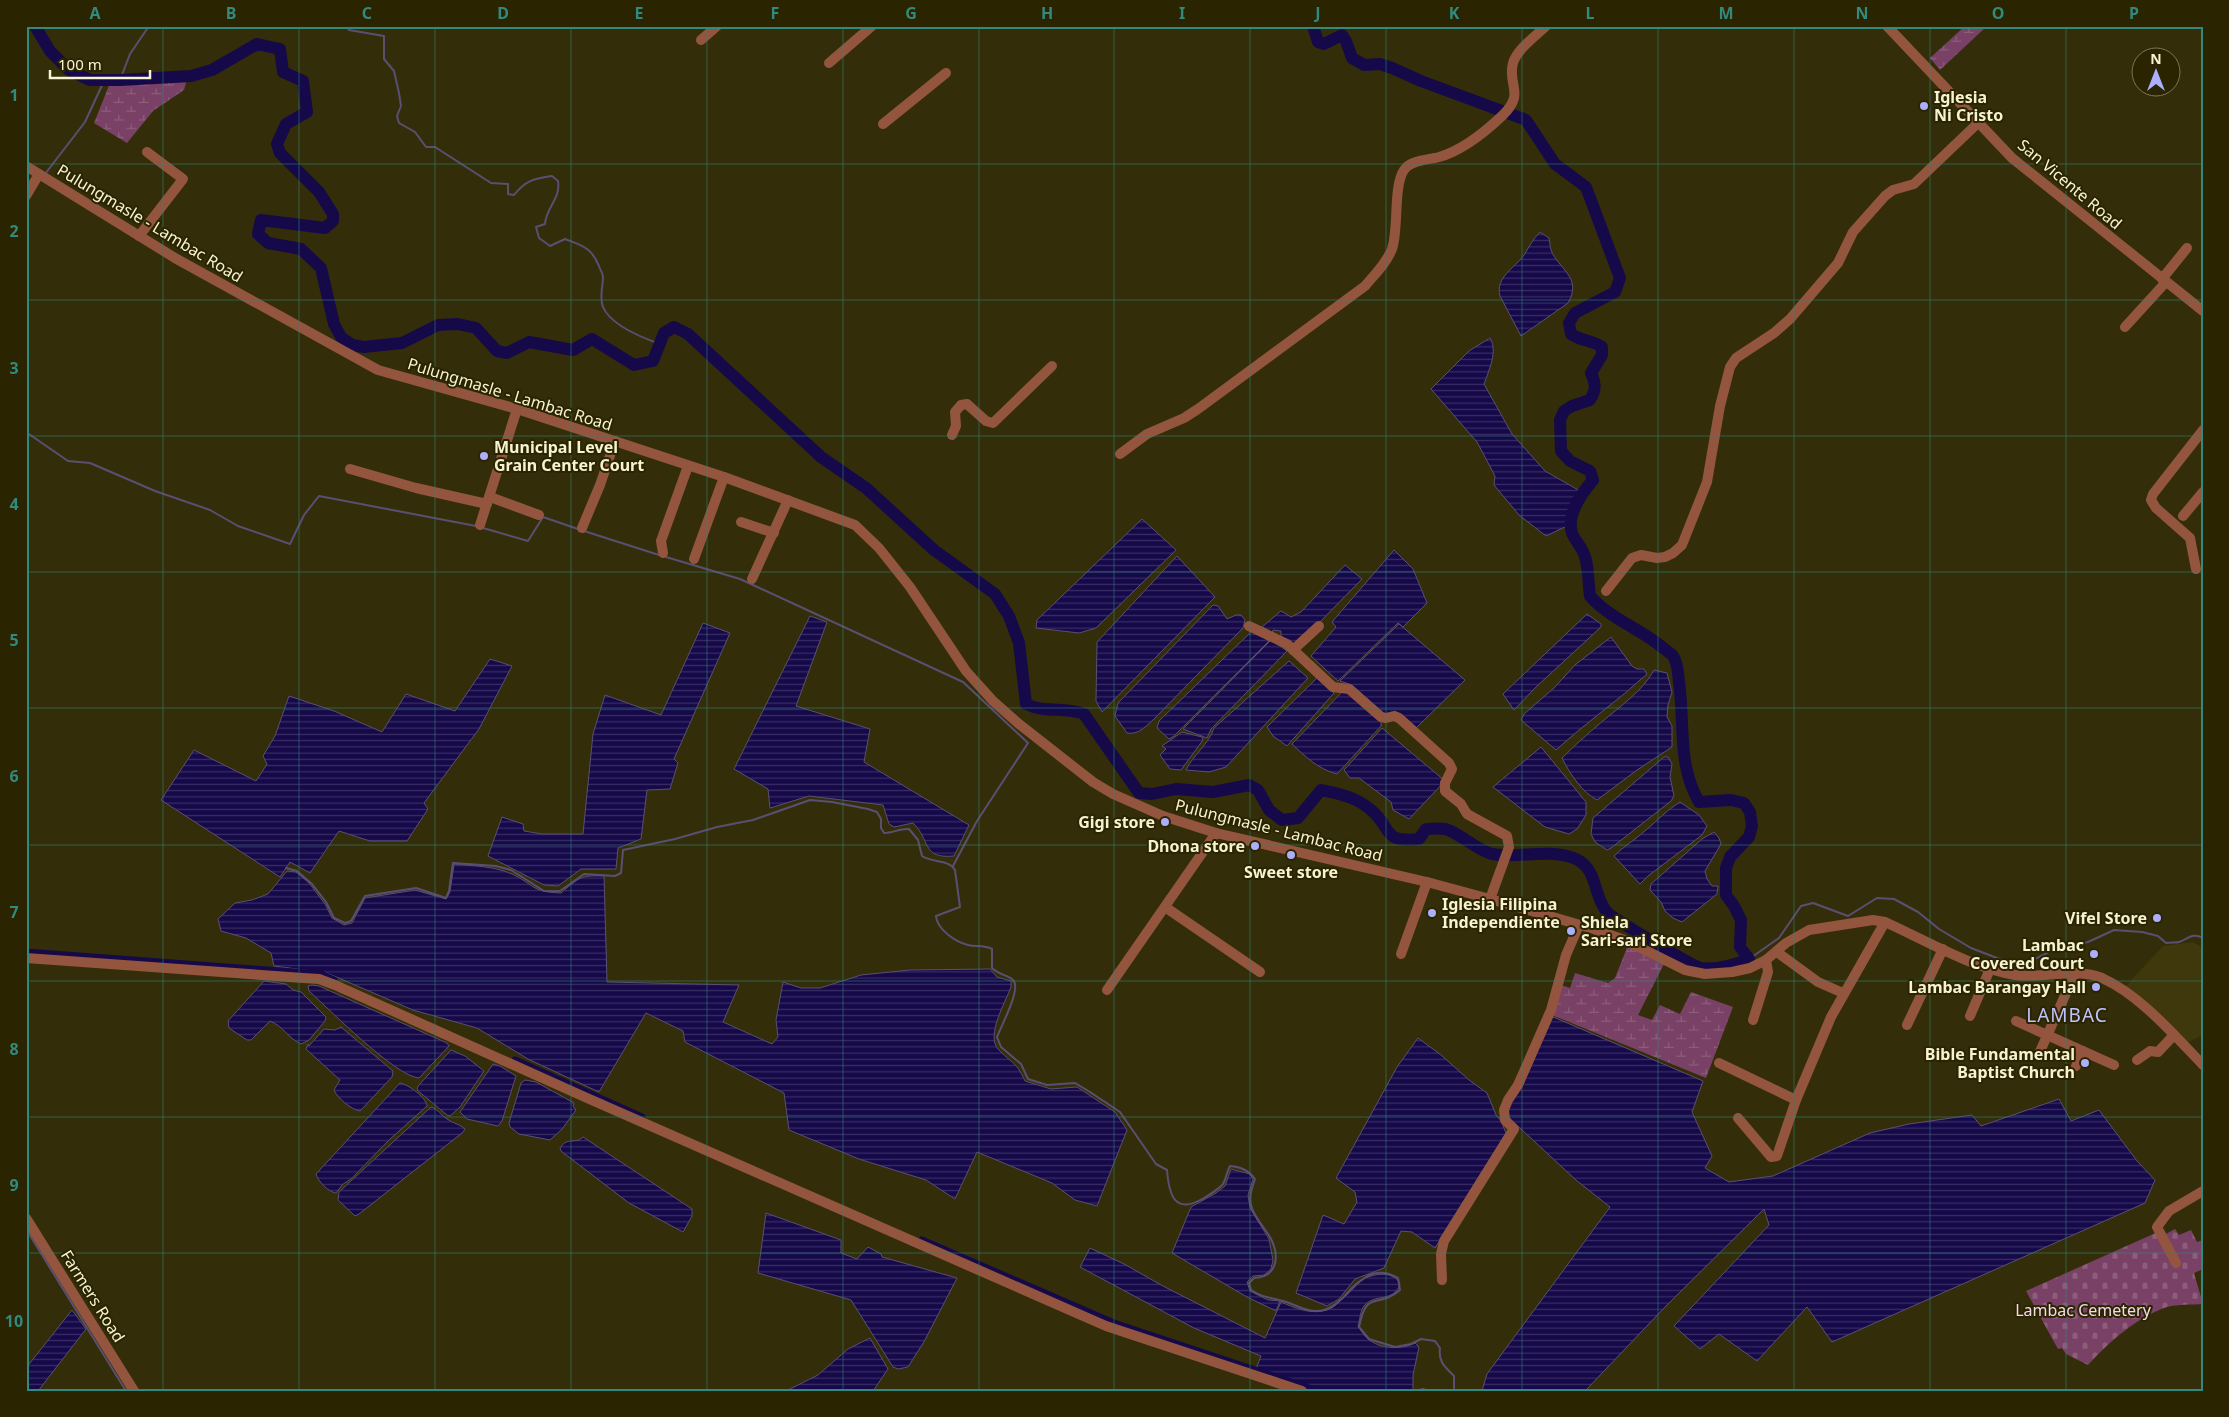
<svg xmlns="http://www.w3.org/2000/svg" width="2229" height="1417" font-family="'Noto Sans',sans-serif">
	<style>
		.built { fill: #3e380c }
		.wetland { fill: url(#wetland-marsh) }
		.cemetery { fill: url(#cemetery-stones) }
		.water { fill: url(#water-rules); stroke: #5a4f72 }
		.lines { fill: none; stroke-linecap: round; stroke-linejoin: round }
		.stream { stroke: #5a4f72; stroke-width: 2 }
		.canal { stroke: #16094a; stroke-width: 7 }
		.river { stroke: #16094a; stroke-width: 12 }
		.minor { stroke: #93553e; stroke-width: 10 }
		.grid { fill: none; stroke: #32897d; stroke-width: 1; stroke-opacity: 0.55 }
		.poi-dot { fill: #acaffb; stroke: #2a2400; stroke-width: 2 }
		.labels { text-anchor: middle; stroke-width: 4; stroke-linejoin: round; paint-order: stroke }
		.poi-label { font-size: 16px; font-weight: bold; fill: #f7f3d1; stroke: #2a2400; text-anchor: end }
		.street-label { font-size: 16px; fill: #f7f3d1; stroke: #2a2400 }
		.park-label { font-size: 16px; fill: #f3dae9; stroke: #2a2400 }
		.quarter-label { font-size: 19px; letter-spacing: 1px; fill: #bfc3fc; stroke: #2a2400 }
		.neatline { fill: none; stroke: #32897d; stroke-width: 2 }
		.grid-label { font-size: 16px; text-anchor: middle; font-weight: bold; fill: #32897d }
	</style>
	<defs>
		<pattern id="wetland-marsh" width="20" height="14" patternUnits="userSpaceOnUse" patternTransform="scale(1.25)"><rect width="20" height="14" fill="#794166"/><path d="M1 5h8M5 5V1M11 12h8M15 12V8" fill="none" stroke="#8d5d7b"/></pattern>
		<pattern id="cemetery-stones" width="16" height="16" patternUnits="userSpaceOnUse" patternTransform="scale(1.25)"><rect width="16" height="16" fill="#794166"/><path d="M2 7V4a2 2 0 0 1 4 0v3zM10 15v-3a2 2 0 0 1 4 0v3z" fill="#8d5d7b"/></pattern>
		<pattern id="water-rules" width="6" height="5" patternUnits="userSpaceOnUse" patternTransform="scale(1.25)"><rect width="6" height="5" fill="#16094a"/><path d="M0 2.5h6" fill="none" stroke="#392d63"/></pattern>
	</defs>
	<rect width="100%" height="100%" fill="#332e09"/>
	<!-- built -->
	<polygon class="built" points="2193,942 2203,948 2203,1035 2188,1042 2124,988 2163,946"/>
	<!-- wetland -->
	<g class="wetland">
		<polygon points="1965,26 1987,26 1940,70 1930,58"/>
		<polygon points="187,79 184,90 153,111 127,143 94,123 110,83"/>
		<polygon points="1628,945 1665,962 1638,1015 1652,1020 1660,1005 1680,1014 1691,992 1733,1007 1706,1078 1552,1015 1561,985 1570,988 1575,973 1608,983 1615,978"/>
	</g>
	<!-- cemetery -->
	<path class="cemetery" d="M2175 1229 2179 1235 2191 1230 2197 1242 2203 1240V1269L2194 1273 2203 1304C2192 1305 2178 1304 2167 1307 2137 1317 2109 1342 2088 1365L2066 1354 2062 1348 2058 1349 2026 1291 2160 1231 2164 1235Z"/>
	<!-- water -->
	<g class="water">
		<path d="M1540 232 1549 238C1550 242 1550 247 1551 250 1558 269 1583 277 1568 303L1521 336 1500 296C1495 277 1515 268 1524 255 1529 247 1533 239 1540 232Z"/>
		<path d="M1490 338C1498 351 1489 370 1484 384L1512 434 1545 471 1580 491 1570 513 1567 526 1546 536 1519 515 1494 485 1495 476 1477 442 1431 389 1469 351Z"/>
		<polygon points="1142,519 1176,550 1096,628 1079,633 1036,628 1037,620"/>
		<polygon points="1394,550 1413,569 1427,603 1403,627 1398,623 1338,681 1311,656 1336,627 1332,622"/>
		<polygon points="1177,556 1215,597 1102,712 1096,701 1097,642"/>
		<polygon points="1345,565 1362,579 1314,628 1295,644 1281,638 1281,631 1273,630 1272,633 1262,627 1281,611 1291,617 1301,612"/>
		<path d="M1213 605 1218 606 1227 619 1236 615H1241L1245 620 1243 628 1154 719C1146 726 1139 735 1127 733L1115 716 1118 703Z"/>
		<polygon points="1587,614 1601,624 1601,627 1536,687 1514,710 1503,694"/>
		<path d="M810 616 827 622 796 706 870 729 864 762 969 825 954 856C921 859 931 840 913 823L894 827 889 824 883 805 809 796 770 808 768 789 734 769Z"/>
		<polygon points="703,623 730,633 674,759 678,763 670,789 647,790 641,839 618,848 616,869 581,869 558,886 544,885 488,856 502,817 523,824 524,831 542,834 583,834 593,734 605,695 661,715"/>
		<polygon points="1399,624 1465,680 1414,730 1395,711 1387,716 1352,685 1340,681"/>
		<polygon points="1253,630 1269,641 1174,736 1169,739 1157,728 1159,721"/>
		<path d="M1611 637 1632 666 1637 669H1644L1647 674C1618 701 1585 723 1556 750L1521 720 1524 714 1554 688 1575 665Z"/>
		<polygon points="1271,640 1287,651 1211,729 1207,738 1183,729"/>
		<polygon points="490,659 512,666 479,729 424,803 428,809 407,841 370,841 339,831 310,873 290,862 280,877 161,800 194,750 256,781 267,764 263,756 275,736 289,696 334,711 382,732 406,694 455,711"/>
		<path d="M1289 661 1308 678 1226 767 1209 772 1186 770C1193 755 1209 744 1214 728Z"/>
		<path d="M1654 670 1667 673 1672 692 1668 705 1667 717 1672 726V747L1637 770 1597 800C1582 792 1570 774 1562 758 1580 740 1600 723 1620 707 1634 695 1645 686 1654 670Z"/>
		<polygon points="1317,678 1334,693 1287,746 1273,736 1267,727"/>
		<path d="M1343 691 1349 693 1381 722V726L1337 774C1318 769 1306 757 1292 744Z"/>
		<polygon points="1382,728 1445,781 1409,819 1393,810 1391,802 1359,778 1350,778 1344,770"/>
		<polygon points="1182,732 1202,737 1203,740 1181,770 1170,769 1160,755 1166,749 1162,746"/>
		<polygon points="1541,747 1586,802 1586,815 1577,829 1569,834 1545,827 1493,787"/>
		<polygon points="1664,757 1668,757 1672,764 1670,777 1674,796 1671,801 1611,848 1607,850 1595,842 1591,834 1593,818"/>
		<path d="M1680 802 1699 815 1707 826 1702 835 1648 876 1640 884 1614 856C1624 846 1635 840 1646 830 1659 819 1666 811 1680 802Z"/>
		<polygon points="1714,832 1719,838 1721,844 1705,871 1707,879 1712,886 1718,886 1717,894 1682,922 1673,918 1665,911 1661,902 1650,890 1651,884 1702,839"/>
		<path d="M454 864C473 866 494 866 512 874 535 885 531 892 561 893 579 878 580 875 604 876L607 982 739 985 723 1022 772 1044 778 1037 776 1020 783 982 801 988H820L861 975 910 970 990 969 997 977 1011 981V987C1005 1003 986 1035 998 1049 1011 1063 1016 1061 1025 1081L1051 1089 1077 1087 1115 1112 1127 1130 1097 1206 1075 1200 1052 1183 977 1152 955 1199 926 1180 859 1159 789 1130 784 1093 685 1042 683 1031 646 1013 599 1092 528 1059 477 1028 413 1010 327 973 274 966 271 953 246 938 221 931 218 919 235 903 252 900 268 894 287 871 296 872 309 883 325 904 332 918 344 925 352 923 365 898 415 890 446 899 450 892Z"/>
		<path d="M264 981 286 984 293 990 301 992 326 1017 325 1021 309 1040 301 1044C289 1039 283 1026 270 1021L251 1040H247L229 1028 228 1021Z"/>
		<path d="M312 985 319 986 447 1043 449 1046 419 1078C395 1076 330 1010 309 991L308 986Z"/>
		<polygon points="1551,1016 1703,1081 1692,1112 1712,1156 1705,1168 1729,1182 1773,1176 1870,1133 1909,1124 1972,1115 1981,1126 2059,1099 2071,1121 2099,1110 2137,1161 2155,1180 2145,1203 1832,1342 1807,1307 1757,1361 1719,1334 1700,1349 1674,1326 1769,1225 1764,1209 1665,1307 1585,1391 1482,1391 1487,1374 1610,1207 1576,1180 1508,1117 1506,1110"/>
		<path d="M341 1027 393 1071 392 1077 360 1111C352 1110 337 1098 334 1090L340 1080 306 1049 308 1044 309 1046 324 1029 335 1030Z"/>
		<polygon points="1418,1038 1441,1055 1469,1080 1487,1093 1496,1115 1501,1121 1506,1133 1435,1248 1412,1232 1401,1231 1384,1268 1355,1279 1339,1299 1327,1306 1296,1293 1323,1215 1344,1224 1357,1202 1355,1192 1336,1178 1397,1067"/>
		<polygon points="451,1050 465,1056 484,1071 460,1107 450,1116 447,1115 417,1090 418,1086"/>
		<polygon points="493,1064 500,1066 516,1076 502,1121 498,1126 467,1119 460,1112"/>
		<polygon points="525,1080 536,1082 574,1103 573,1106 576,1110 562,1129 550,1140 519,1134 510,1127 509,1123 521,1083"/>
		<path d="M400 1083C409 1085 426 1097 427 1106L389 1140 352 1178 342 1185 336 1193C328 1192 318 1181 316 1174Z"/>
		<path d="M431 1107C438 1109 442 1116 447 1119 452 1123 460 1124 465 1129L462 1133 359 1214 355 1216 338 1200 339 1192Z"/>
		<path d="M583 1137 692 1209V1216L683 1232 629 1203 561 1151 560 1148C566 1139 570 1142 579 1140Z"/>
		<polygon points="1231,1169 1250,1174 1253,1179 1248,1195 1250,1208 1269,1239 1273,1260 1271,1269 1264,1275 1253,1276 1247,1282 1250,1291 1268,1300 1280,1301 1276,1311 1247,1297 1172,1253 1191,1207 1216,1193 1225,1186"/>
		<polygon points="766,1213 841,1240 841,1253 857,1259 868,1247 881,1254 882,1257 957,1278 925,1340 908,1367 898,1369 893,1367 851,1300 758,1273"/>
		<path d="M1090 1248 1126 1265 1161 1285 1265 1338 1281 1302C1295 1308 1311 1315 1327 1310 1342 1305 1346 1289 1358 1282 1370 1274 1393 1269 1400 1284 1394 1303 1374 1293 1364 1306 1360 1311 1360 1320 1358 1326 1361 1330 1364 1336 1368 1339 1380 1349 1402 1350 1415 1343L1419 1347 1413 1375V1391H1322L1256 1369 1261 1356 1194 1328 1080 1267Z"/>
		<polygon points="72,1310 86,1329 38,1391 26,1391 26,1368"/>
		<polygon points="870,1338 888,1369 873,1391 786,1391 818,1375 848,1349"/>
	</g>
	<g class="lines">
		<!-- stream -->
		<g class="stream">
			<path d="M346 26 349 30 384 36V59L394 71 399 93 401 106 397 116 399 123 415 132 426 147H435L491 183 508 184V194L514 195C526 180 533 179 552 176L558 181C561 199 546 207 545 224L536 227 539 238 550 246 565 239C583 246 591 247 599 266 600 270 603 273 603 277 603 287 599 297 603 307 611 326 643 338 660 344"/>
			<polyline points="120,80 130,54 149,26"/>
			<polyline points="45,174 85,122 104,81"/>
			<polyline points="26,432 68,461 90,463 155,491 210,510 238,526 290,544 304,515 319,496 476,526"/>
			<polyline points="483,528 528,541 543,517 578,529"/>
			<polyline points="584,531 659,555"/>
			<polyline points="666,557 740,579 963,682 1028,743 977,821 953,866"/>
			<path d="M286 868 297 871 312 884 326 902 334 918 345 923 351 921 365 896 416 888 446 898 449 891 453 863 496 866 511 870 544 891H560L584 874 615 876 621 873 623 850 675 839 717 827 753 820 810 800 832 802 868 809 877 812 881 819V828L884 833C893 833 901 828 909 829L918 840 922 856C932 863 949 859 955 870L960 907 936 916C937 929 955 942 968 945 976 947 984 945 992 949V968C999 975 1008 975 1013 980 1022 988 1001 1026 997 1037L1001 1047 1021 1064 1028 1079 1047 1085 1075 1083 1090 1092 1120 1112 1156 1164 1167 1170C1169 1196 1175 1215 1204 1198 1210 1194 1218 1190 1223 1184 1226 1179 1227 1171 1230 1166 1241 1167 1248 1170 1255 1179 1252 1188 1249 1195 1251 1205 1253 1217 1265 1227 1271 1239 1280 1257 1277 1277 1254 1278L1249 1283 1251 1290C1262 1297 1267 1297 1279 1300 1295 1303 1310 1316 1327 1309 1351 1300 1363 1258 1398 1278L1400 1290C1377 1310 1367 1288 1359 1327L1369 1339 1395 1347 1411 1344 1421 1339 1435 1341 1440 1348C1438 1362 1445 1367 1454 1376V1391"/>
			<path d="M1749 959 1779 938 1801 906 1813 903 1848 916 1877 898 1894 899 1918 912 1939 929 1971 948 2010 963 2025 964 2053 950 2088 942 2114 930 2142 932 2158 936 2166 943C2170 942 2176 943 2179 942 2188 939 2192 932 2203 938"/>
			<polyline points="26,1229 126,1391"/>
			<polyline points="964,1391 970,1391"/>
			<polyline points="1415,1391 1423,1389 1429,1391"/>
		</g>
		<!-- canal -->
		<g class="canal">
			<polyline points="26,952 321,974 334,980"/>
			<polyline points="515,1060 642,1117"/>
			<polyline points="922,1240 1114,1323 1318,1391"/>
		</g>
		<!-- river -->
		<path class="river" d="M35 26 50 51 69 70 90 80H120L191 76 212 70 257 44 280 49 283 72 303 81 307 112 286 124 277 144 280 153 319 192 333 214V221L325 228 261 220 258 234 268 243 301 249 321 268 334 324 341 337 352 345 364 347 402 343 438 325 458 324 476 328 497 351 507 353 529 342 573 350 592 339 634 365 653 361 664 333 674 327 688 334 821 457 866 488 934 550 995 594 1009 616 1019 643 1026 704C1046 714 1064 706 1084 714L1139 793 1152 794 1176 789 1213 792 1249 785 1258 790 1269 810 1282 820 1298 818 1321 790C1340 794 1356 797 1371 810 1393 828 1381 843 1419 839L1426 829C1432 829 1439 828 1445 829 1457 831 1476 850 1492 854 1518 859 1554 847 1578 860 1598 871 1593 896 1607 912 1612 918 1694 967 1701 968 1718 970 1734 965 1749 959L1740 947 1741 920 1734 906 1726 895V868L1730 857 1749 837 1752 826 1750 812 1744 803 1731 800 1699 802C1677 764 1685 723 1679 682 1678 674 1678 663 1673 656 1671 653 1665 650 1662 647 1639 628 1609 618 1590 596 1588 583 1589 569 1585 557 1583 548 1575 541 1572 533 1566 514 1582 493 1593 480L1590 471 1570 461 1561 451 1560 420 1564 411 1572 406 1590 400C1596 390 1596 384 1591 373L1602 355V347C1592 340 1581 341 1571 334L1569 323 1575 313 1615 292 1620 278 1586 187 1555 164 1526 120 1421 81 1392 68 1380 64 1364 65 1352 58 1346 41 1342 35 1324 44 1318 42 1313 26"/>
		<!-- minor -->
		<g class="minor">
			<polyline points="1887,26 2012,158 2203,311"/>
			<polyline points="701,40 717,26"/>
			<polyline points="829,63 872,26"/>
			<polyline points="883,124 946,73"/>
			<path d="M26 166 175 258 378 370 517 409 724 477 855 525 879 548 910 587 966 671 993 701 1019 724 1093 782 1113 794 1163 816 1216 833 1427 882 1490 899 1594 929 1627 941 1685 970 1705 974 1732 972 1750 968 1766 960 1786 943 1809 930 1873 920 1885 922C1925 940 1972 968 2015 975 2043 979 2075 967 2102 978 2140 995 2174 1035 2203 1065"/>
			<polyline points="26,196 39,174"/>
			<polyline points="139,236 183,179 147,152"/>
			<polyline points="2162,279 2187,248"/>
			<polyline points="2125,327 2166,282"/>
			<polyline points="952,435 956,426 955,412 961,405 967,404 986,421 993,423 1052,366"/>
			<path d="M1120 454 1147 434 1184 418 1198 409 1365 286C1375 274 1386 264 1392 249 1399 229 1393 186 1404 170 1411 160 1428 160 1439 157 1461 151 1485 132 1502 116 1526 93 1507 86 1513 63 1517 49 1536 36 1546 26"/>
			<polyline points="350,469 416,488 487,504"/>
			<polyline points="490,497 539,515"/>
			<polyline points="2183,516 2203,492"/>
			<polyline points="741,522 774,533"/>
			<polyline points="480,525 517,409"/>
			<polyline points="582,528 600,485 615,441"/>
			<polyline points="663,553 661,541 688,466"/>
			<polyline points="694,559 724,477"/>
			<polyline points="2196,569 2190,538 2156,508 2151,500 2153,494 2203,430"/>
			<polyline points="752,579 788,500"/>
			<polyline points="1606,591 1632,558 1641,555 1657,558 1665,557 1673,553 1682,545 1707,482 1720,406 1730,367 1736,358 1774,333 1790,319 1838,263 1853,232 1885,196 1893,190 1914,184 1978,123"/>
			<polyline points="1249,626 1287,644 1333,687 1349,689 1381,717 1386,718 1394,716 1399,718 1449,763 1452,769 1445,783 1445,791 1461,804 1467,814 1507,836 1509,847 1490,899"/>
			<polyline points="1293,650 1319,626"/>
			<polyline points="1165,907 1260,972"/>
			<polyline points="1777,952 1818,982 1843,993"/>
			<polyline points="1401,954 1427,882"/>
			<polyline points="26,958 303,978 319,979 335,985 587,1098 1106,1326 1302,1391"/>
			<polyline points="1107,990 1216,833"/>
			<polyline points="1970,1016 1990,969"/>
			<polyline points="1753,1020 1768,972 1766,960"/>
			<polyline points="2016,1021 2114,1065"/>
			<polyline points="1907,1025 1943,949"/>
			<polyline points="2038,1056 2075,973"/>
			<polyline points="2137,1060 2150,1051 2158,1052 2174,1035"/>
			<polyline points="1719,1063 1796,1100"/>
			<polyline points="2076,1066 2083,1051"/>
			<polyline points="1738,1118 1771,1157 1777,1156 1796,1100 1831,1017 1885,922"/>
			<polyline points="26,1218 134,1391"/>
			<polyline points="2176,1263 2157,1227 2169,1211 2203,1191"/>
			<polyline points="1442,1280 1441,1254 1444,1241 1514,1129 1505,1120 1504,1110 1508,1100 1518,1085 1551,1010 1566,955 1579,925"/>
		</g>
	</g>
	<!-- grid -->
	<path class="grid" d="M163 26V1391M299 26V1391M435 26V1391M571 26V1391M707 26V1391M843 26V1391M979 26V1391M1114 26V1391M1250 26V1391M1386 26V1391M1522 26V1391M1658 26V1391M1794 26V1391M1930 26V1391M2066 26V1391M26 164H2203M26 300H2203M26 436H2203M26 572H2203M26 708H2203M26 845H2203M26 981H2203M26 1117H2203M26 1253H2203"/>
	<!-- markers -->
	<g class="poi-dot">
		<circle cx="1924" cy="106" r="5"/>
		<circle cx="484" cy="456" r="5"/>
		<circle cx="1165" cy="822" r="5"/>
		<circle cx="1255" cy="846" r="5"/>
		<circle cx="1291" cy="855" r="5"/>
		<circle cx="1432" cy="913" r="5"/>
		<circle cx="2157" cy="918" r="5"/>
		<circle cx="1571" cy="931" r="5"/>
		<circle cx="2094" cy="954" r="5"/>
		<circle cx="2096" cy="987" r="5"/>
		<circle cx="2085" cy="1063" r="5"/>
	</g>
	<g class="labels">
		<!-- poi labels -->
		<g class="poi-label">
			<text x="1934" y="103" text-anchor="start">Iglesia<tspan x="1934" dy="18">Ni Cristo</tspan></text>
			<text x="494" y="453" text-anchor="start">Municipal Level<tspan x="494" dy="18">Grain Center Court</tspan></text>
			<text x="1155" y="828">Gigi store</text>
			<text x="1245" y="852">Dhona store</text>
			<text x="1291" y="878" text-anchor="middle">Sweet store</text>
			<text x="1442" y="910" text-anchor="start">Iglesia Filipina<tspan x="1442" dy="18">Independiente</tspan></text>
			<text x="2147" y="924">Vifel Store</text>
			<text x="1581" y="928" text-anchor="start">Shiela<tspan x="1581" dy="18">Sari-sari Store</tspan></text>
			<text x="2084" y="951">Lambac<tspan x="2084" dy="18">Covered Court</tspan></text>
			<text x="2086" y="993">Lambac Barangay Hall</text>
			<text x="2075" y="1060">Bible Fundamental<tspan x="2075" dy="18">Baptist Church</tspan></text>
		</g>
		<!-- street labels -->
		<g class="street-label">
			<text transform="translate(2070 184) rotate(40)" y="6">San Vicente Road</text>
			<text transform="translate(150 223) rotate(31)" y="6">Pulungmasle - Lambac Road</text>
			<text transform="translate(510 394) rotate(17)" y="6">Pulungmasle - Lambac Road</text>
			<text transform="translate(1279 830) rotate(14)" y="6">Pulungmasle - Lambac Road</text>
			<text transform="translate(93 1296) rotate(58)" y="6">Farmers Road</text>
		</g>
		<!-- park labels -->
		<g class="park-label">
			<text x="2083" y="1316">Lambac Cemetery</text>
		</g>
		<!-- quarter labels -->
		<g class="quarter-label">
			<text x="2067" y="1022">LAMBAC</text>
		</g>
	</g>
	<!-- border -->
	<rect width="2229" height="1417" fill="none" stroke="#2a2400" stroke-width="55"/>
	<!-- north arrow -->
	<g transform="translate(2156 72)"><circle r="24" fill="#2a2400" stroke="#7c7754"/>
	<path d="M0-4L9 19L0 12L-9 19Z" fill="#acaffb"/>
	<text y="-8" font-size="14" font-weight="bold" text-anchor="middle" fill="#f7f3d1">N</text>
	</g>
	<!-- scale -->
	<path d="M50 70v8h100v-8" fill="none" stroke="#f7f3d1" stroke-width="2.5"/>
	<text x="58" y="70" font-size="15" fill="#f7f3d1" stroke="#2a2400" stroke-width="4" paint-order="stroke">100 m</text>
	<rect x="28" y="28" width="2174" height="1362" class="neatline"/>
	<g class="grid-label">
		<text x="95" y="19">A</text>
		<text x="231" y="19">B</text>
		<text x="367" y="19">C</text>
		<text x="503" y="19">D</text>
		<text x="639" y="19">E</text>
		<text x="775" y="19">F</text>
		<text x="911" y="19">G</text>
		<text x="1047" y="19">H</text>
		<text x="1182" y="19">I</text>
		<text x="1318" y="19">J</text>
		<text x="1454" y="19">K</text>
		<text x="1590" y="19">L</text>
		<text x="1726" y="19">M</text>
		<text x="1862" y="19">N</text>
		<text x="1998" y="19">O</text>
		<text x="2134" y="19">P</text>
		<text x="14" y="101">1</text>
		<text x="14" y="237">2</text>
		<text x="14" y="374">3</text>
		<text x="14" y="510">4</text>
		<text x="14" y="646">5</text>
		<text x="14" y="782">6</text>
		<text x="14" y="918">7</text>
		<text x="14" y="1055">8</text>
		<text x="14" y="1191">9</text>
		<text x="14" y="1327">10</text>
	</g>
</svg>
